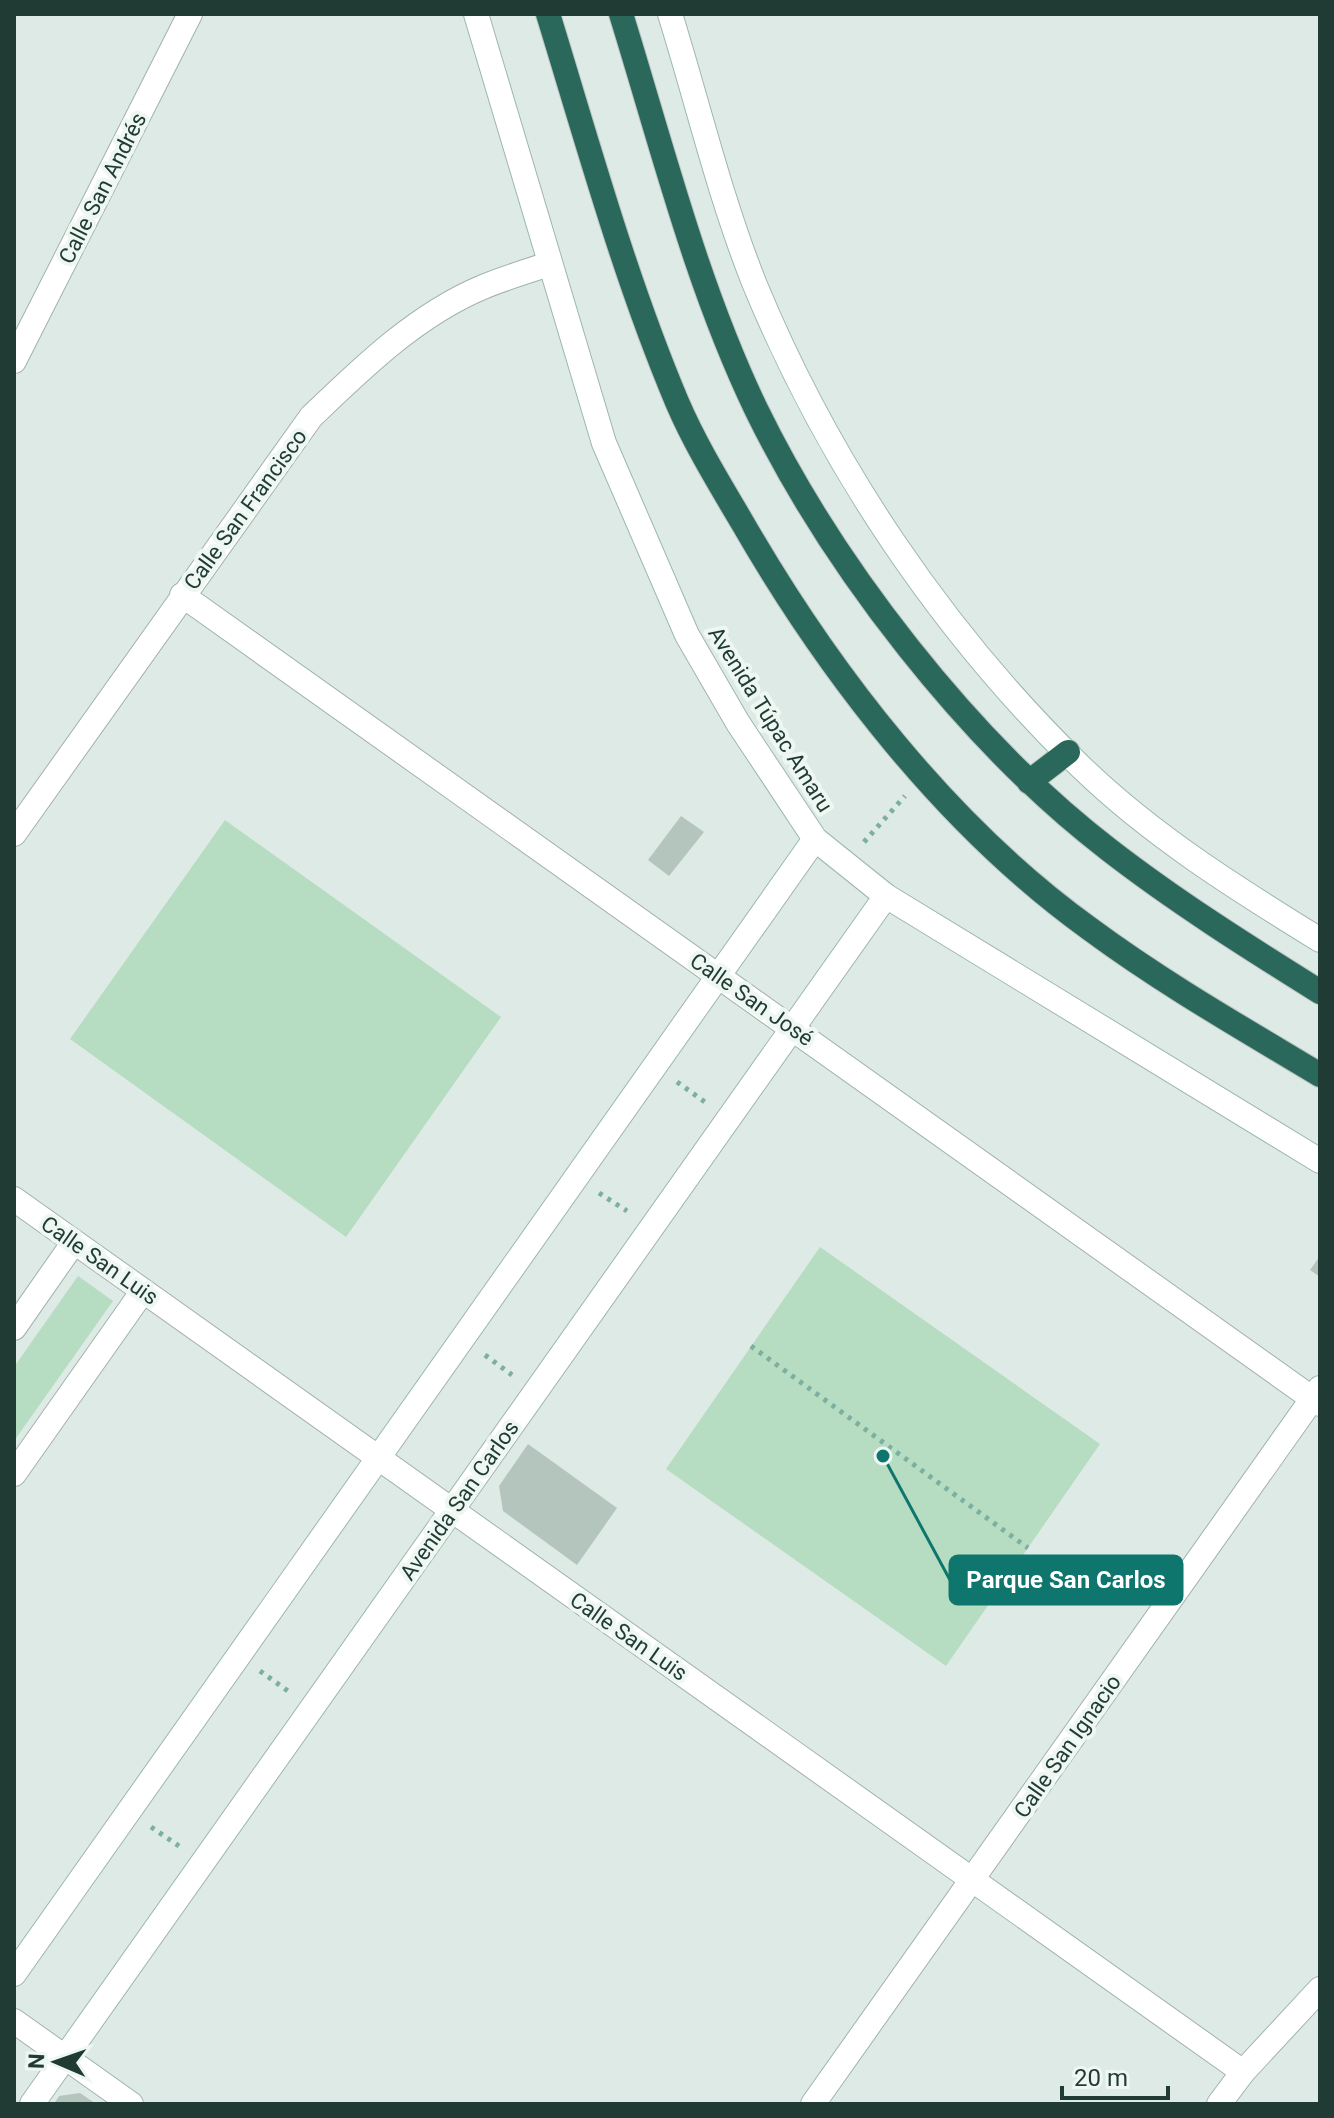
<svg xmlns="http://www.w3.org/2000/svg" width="1334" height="2118" font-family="Roboto,sans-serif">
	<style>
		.green { fill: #b6ddc1 }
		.building { fill: #b4c5be }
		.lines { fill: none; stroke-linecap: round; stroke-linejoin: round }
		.street-casing { stroke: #a1b2ac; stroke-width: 26 }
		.secondary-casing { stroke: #9db7ad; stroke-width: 26 }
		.highway-casing { stroke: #bcc4c2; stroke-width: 26 }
		.path { stroke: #7dafa0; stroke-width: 5; stroke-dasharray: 4 6; stroke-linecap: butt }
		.street { stroke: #fff; stroke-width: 24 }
		.secondary { stroke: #fff; stroke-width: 24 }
		.highway { stroke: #2a685b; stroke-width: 24 }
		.labels { text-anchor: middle; stroke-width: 8; stroke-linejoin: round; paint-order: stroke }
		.street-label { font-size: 22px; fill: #1f3b33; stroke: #eff7f3 }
		.leader { fill: none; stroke: #0f766e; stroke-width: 3 }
		.callout-dot { fill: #0f766e; stroke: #eff7f3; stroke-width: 3 }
		.callout { fill: #0f766e; stroke: #0f766e; stroke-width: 3 }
		.callout-label { font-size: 24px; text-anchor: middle; font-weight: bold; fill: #fff }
	</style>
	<rect width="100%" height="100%" fill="#deeae5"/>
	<!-- green -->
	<g class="green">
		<polygon points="225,820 501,1017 346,1237 70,1039"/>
		<polygon points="820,1247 1100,1444 946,1666 666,1469"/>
		<polygon points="78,1276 113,1301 14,1441 14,1367"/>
	</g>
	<!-- building -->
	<g class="building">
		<polygon points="681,816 704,832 669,876 648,860"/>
		<polygon points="1320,1256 1320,1277 1310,1270"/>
		<polygon points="528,1444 617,1508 577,1565 503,1511 499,1486"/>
		<polygon points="80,2093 96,2104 54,2104 59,2096"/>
	</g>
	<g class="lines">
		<!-- street casing -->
		<g class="street-casing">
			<g id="street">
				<polyline points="14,361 190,14"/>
				<polyline points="182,595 1320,1404"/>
				<path d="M14 834 311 417C362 368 416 315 483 287 504 278 526 272 548 264"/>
				<polyline points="14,1199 1243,2072"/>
				<polyline points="14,1328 74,1242"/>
				<polyline points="14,1474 143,1291"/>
				<polyline points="14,2021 131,2104"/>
				<polyline points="813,2104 1320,1388"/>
				<polyline points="1219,2104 1243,2072 1320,1989"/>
			</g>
		</g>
		<!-- secondary casing -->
		<g class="secondary-casing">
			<g id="secondary">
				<polyline points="476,14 604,443 687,635 738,723 815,839 886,896 1320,1161"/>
				<path d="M670 14C698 104 720 198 755 285 829 464 942 632 1081 767 1151 835 1237 889 1320 940"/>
				<polyline points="14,1974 815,839"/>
				<polyline points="32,2104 886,896"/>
			</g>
		</g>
		<!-- highway casing -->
		<g class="highway-casing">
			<g id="highway">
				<path d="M548 14C588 144 624 276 677 402 695 444 719 483 742 522 829 673 947 826 1090 929 1163 983 1242 1028 1320 1075"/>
				<path d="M621 14C662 146 696 284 756 409 833 567 969 742 1108 849 1175 901 1248 947 1320 992"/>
				<polyline points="1029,782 1068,752"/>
			</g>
		</g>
		<!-- path -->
		<g class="path">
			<polyline points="864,842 905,796"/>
			<polyline points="677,1082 705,1102"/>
			<polyline points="599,1193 627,1211"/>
			<polyline points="751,1346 1028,1548"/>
			<polyline points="485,1355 512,1375"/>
			<polyline points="260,1671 288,1691"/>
			<polyline points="151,1827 179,1846"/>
		</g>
		<!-- street -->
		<use href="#street" class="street"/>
		<!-- secondary -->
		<use href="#secondary" class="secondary"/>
		<!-- highway -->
		<use href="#highway" class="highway"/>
	</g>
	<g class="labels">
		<!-- street labels -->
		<g class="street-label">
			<text transform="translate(102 188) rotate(-63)" y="8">Calle San Andrés</text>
			<text transform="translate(245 509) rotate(-54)" y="8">Calle San Francisco</text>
			<text transform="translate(771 719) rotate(58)" y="8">Avenida Túpac Amaru</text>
			<text transform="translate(752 999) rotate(35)" y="8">Calle San José</text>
			<text transform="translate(100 1260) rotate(35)" y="8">Calle San Luis</text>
			<text transform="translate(459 1500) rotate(-55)" y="8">Avenida San Carlos</text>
			<text transform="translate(629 1636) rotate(35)" y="8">Calle San Luis</text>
			<text transform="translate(1067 1746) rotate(-55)" y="8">Calle San Ignacio</text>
		</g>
	</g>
	<!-- callouts -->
	<path class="leader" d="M883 1456L950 1580"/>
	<circle class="callout-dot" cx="883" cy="1456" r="8"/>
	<rect class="callout" x="950" y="1556" width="232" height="48" rx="8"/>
	<g class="callout-label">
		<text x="1066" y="1588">Parque San Carlos</text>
	</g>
	<!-- border -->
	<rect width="1334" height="2118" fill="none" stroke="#1f3b33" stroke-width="32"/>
	<!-- north arrow -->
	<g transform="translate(56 2062) rotate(272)" stroke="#eff7f3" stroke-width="6" paint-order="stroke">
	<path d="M0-6L14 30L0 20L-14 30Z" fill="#1f3b33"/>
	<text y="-12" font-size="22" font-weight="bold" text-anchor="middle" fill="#1f3b33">N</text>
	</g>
	<!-- scale -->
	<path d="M1062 2086v12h106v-12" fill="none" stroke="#1f3b33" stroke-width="4"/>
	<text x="1074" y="2086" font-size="24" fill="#1f3b33" stroke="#eff7f3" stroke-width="6" paint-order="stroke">20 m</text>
</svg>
